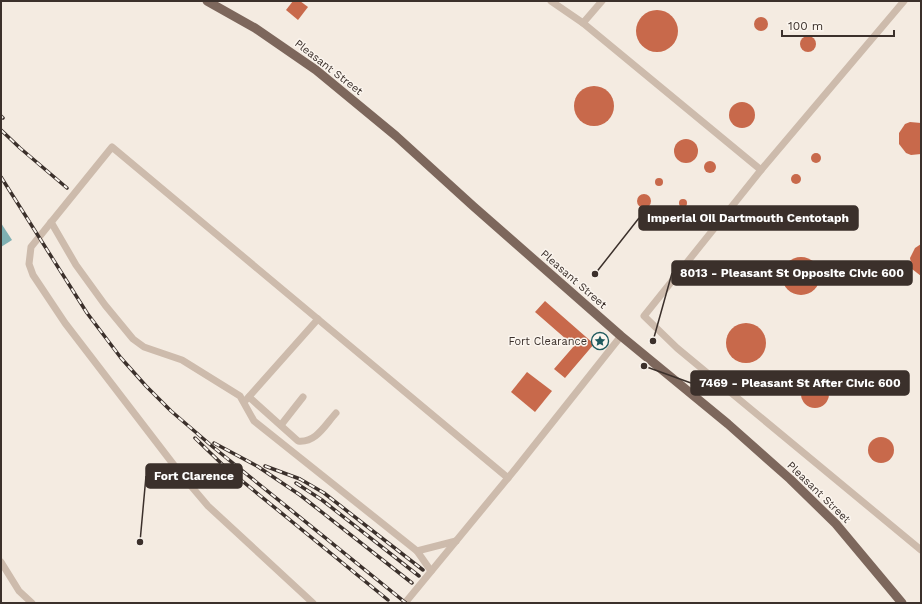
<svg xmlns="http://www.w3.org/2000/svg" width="922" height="604" font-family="'Work Sans',sans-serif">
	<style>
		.water { fill: #7fb0b2 }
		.building { fill: #c8694b }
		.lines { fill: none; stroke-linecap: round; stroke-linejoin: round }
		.minor { stroke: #cdbbac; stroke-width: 7 }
		.major { stroke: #7d675c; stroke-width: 9 }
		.rail-casing { stroke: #3b302b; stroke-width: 3.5 }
		.rail { stroke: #fbf5ee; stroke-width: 2; stroke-dasharray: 6; stroke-linecap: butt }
		.labels { text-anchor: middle; stroke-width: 3; stroke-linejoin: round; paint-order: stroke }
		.street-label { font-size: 11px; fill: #3b302b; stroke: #fbf5ee }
		.poi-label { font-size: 11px; fill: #3b302b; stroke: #fbf5ee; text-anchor: end }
		.leader { fill: none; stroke: #3b302b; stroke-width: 1.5 }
		.callout-dot { fill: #3b302b; stroke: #fbf5ee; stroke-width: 1.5 }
		.callout { fill: #3b302b; stroke: #3b302b; stroke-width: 1.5 }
		.callout-label { font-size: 12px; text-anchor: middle; font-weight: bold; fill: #fff }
	</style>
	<rect width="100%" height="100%" fill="#f4ebe1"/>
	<!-- water -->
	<polygon class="water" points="1,223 12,240 1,247"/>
	<!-- building -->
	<g class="building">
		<polygon points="293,1 300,1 308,7 298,20 286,10"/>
		<circle cx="657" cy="31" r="21"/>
		<circle cx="761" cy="24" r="7"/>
		<circle cx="808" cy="44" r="8"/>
		<circle cx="594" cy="106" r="20"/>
		<circle cx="742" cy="115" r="13"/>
		<polygon points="910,122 921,123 921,154 911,155 906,153 899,144 899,133 905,124"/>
		<circle cx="686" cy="151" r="12"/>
		<circle cx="816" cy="158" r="5"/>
		<circle cx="710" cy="167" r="6"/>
		<circle cx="796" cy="179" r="5"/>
		<circle cx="659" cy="182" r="4"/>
		<circle cx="644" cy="201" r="7"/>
		<circle cx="683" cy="203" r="4"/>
		<polygon points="921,244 921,276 912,269 910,258 915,248"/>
		<circle cx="801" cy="276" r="19"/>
		<polygon points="545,301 594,344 565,378 554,369 574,346 535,312"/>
		<circle cx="746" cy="343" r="20"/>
		<polygon points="527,372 552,391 535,412 511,392"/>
		<circle cx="815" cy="394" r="14"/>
		<circle cx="881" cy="450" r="13"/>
	</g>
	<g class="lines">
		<!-- minor -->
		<g class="minor">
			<polyline points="551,1 583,23 761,170"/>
			<polyline points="904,1 761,170 644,316 677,348 921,550"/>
			<polyline points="583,23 602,1"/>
			<polyline points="51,222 76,265 105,305 133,339 144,347 182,360 240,396 254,421 417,551"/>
			<path d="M249 397 298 441C316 443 325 425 336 413"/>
			<polyline points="246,400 318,319"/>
			<polyline points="281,425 303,397"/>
			<polyline points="1,562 19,591 32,603"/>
			<polyline points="431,571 417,551 456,541"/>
			<polyline points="313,603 208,506 180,473 65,323 33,275 29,264 31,247 112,147 508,478"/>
			<polyline points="405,603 517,467 621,336"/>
		</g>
		<!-- major -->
		<polyline class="major" points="207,1 255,28 316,70 396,136 473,206 621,336 728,424 790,479 836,524 902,603"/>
		<!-- rail casing -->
		<g class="rail-casing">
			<g id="rail">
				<polyline points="1,116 3,118"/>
				<polyline points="1,130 20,148 67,188"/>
				<polyline points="1,177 87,313 121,358 146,386 171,411 213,447 406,603"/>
				<polyline points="195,438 225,467 388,600"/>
				<polyline points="214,443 257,466 300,495 412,583"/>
				<polyline points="265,466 300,479 324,493 423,570"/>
				<polyline points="296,483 322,500 419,576"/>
			</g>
		</g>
		<!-- rail -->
		<use href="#rail" class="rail"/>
	</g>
	<!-- icons -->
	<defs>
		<g id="sight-ring" transform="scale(0.9)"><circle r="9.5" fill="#fbf5ee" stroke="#1f5a5e" stroke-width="1.5"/><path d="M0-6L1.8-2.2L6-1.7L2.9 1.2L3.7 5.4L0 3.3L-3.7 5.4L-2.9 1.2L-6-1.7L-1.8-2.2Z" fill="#1f5a5e"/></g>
	</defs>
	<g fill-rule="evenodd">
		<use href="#sight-ring" x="600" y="341"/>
	</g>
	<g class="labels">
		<!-- street labels -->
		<g class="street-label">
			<text transform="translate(329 67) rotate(38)" y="4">Pleasant Street</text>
			<text transform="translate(574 279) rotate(41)" y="4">Pleasant Street</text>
			<text transform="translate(819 492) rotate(44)" y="4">Pleasant Street</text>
		</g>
		<!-- poi labels -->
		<g class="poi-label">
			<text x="587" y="345">Fort Clearance</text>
		</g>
	</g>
	<!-- callouts -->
	<path class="leader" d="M595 274L639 218M653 341L672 273M644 366L691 383M140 542L146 476"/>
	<g class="callout-dot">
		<circle cx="595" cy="274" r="4"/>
		<circle cx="653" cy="341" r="4"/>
		<circle cx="644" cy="366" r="4"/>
		<circle cx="140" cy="542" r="4"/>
	</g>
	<g class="callout">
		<rect x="639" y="206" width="219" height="24" rx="4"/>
		<rect x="672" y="261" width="240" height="24" rx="4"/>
		<rect x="691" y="371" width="218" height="24" rx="4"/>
		<rect x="146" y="464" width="96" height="24" rx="4"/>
	</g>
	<g class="callout-label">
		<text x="748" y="222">Imperial Oil Dartmouth Centotaph</text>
		<text x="792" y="277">8013 - Pleasant St Opposite Civic 600</text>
		<text x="800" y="387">7469 - Pleasant St After Civic 600</text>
		<text x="194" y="480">Fort Clarence</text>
	</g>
	<!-- border -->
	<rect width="922" height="604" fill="none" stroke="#3b302b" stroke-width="4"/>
	<!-- scale -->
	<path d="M782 30v6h112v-6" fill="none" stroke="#3b302b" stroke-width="2"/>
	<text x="788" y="30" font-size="12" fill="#3b302b" stroke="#fbf5ee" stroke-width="3" paint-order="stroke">100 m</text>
</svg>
